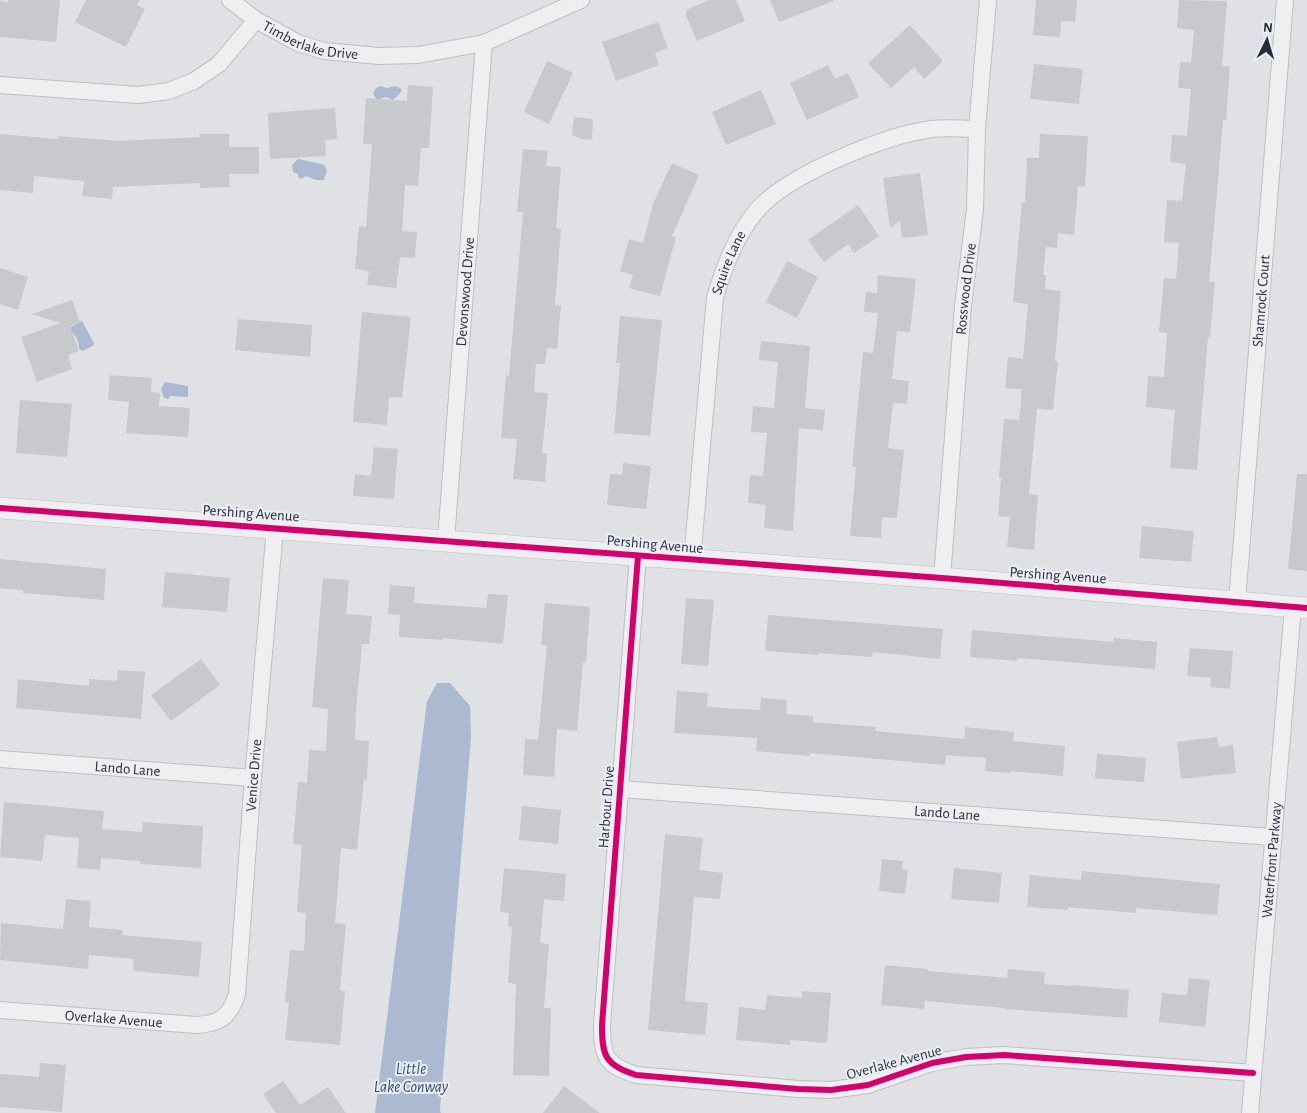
<svg xmlns="http://www.w3.org/2000/svg" width="1307" height="1113" font-family="'Alegreya Sans',sans-serif">
	<style>
		.water { fill: #acbad1 }
		.building { fill: #c8c9cd }
		.lines { fill: none; stroke-linecap: round; stroke-linejoin: round }
		.minor-casing { stroke: #bebfc3; stroke-width: 18 }
		.tertiary-casing { stroke: #bebfc3; stroke-width: 22 }
		.minor { stroke: #efeff2; stroke-width: 16 }
		.tertiary { stroke: #efeff2; stroke-width: 21 }
		.cycleway-casing { stroke: #eceff5; stroke-width: 9 }
		.cycleway { stroke: #d6006c; stroke-width: 6 }
		.labels { text-anchor: middle; stroke-width: 4; stroke-linejoin: round; paint-order: stroke }
		.street-label { font-size: 15px; fill: #262c3f; stroke: #eceff5 }
		.water-label { font-size: 16px; font-style: italic; fill: #2f4774; stroke: #eceff5 }
	</style>
	<rect width="100%" height="100%" fill="#e0e1e5"/>
	<!-- water -->
	<g class="water">
		<polygon points="380,86 387,88 396,86 401,89 401,92 393,100 386,97 377,100 373,93 376,88"/>
		<path d="M298 159C307 161 315 162 324 165L327 170 324 180H316L306 176 301 179 299 178 298 174 293 172 292 165Z"/>
		<path d="M82 321 94 343 93 346 82 351 79 348C80 343 75 333 70 331L69 328Z"/>
		<polygon points="165,382 188,386 188,397 170,396 168,399 164,398 161,389"/>
		<polygon points="437,683 450,683 470,706 471,738 440,1110 441,1113 375,1113 427,701"/>
	</g>
	<!-- building -->
	<g class="building">
		<polygon points="8,0 60,0 56,42 0,37 0,1 8,2"/>
		<polygon points="86,0 140,0 137,5 145,9 126,47 75,22"/>
		<polygon points="709,0 736,0 745,21 697,41 686,16 686,10"/>
		<polygon points="770,0 833,0 834,1 779,22"/>
		<polygon points="1036,0 1077,0 1075,22 1061,21 1060,37 1033,35"/>
		<polygon points="1179,0 1227,1 1222,66 1230,66 1226,120 1223,120 1216,204 1209,282 1215,282 1210,337 1208,337 1197,470 1170,468 1175,410 1146,407 1148,376 1164,377 1167,333 1159,332 1164,278 1176,279 1179,243 1164,242 1167,200 1182,201 1186,164 1170,162 1172,135 1187,136 1191,89 1178,88 1180,62 1191,63 1194,30 1177,28"/>
		<polygon points="658,22 668,48 655,53 659,65 616,81 602,42"/>
		<polygon points="910,25 943,61 924,79 914,67 891,88 868,63"/>
		<polygon points="547,61 573,73 549,124 524,112"/>
		<polygon points="1034,64 1083,69 1079,104 1030,99"/>
		<polygon points="828,65 835,79 848,73 859,97 807,120 790,83"/>
		<polygon points="408,85 433,87 429,148 421,148 418,186 405,185 402,231 417,232 415,258 400,257 396,288 367,285 369,271 355,269 359,226 366,227 372,144 363,144 366,98 407,101"/>
		<polygon points="761,90 776,124 726,145 712,112"/>
		<polygon points="335,108 337,139 325,140 326,156 270,159 268,113"/>
		<polygon points="574,117 593,119 592,140 581,139 572,135"/>
		<polygon points="0,134 58,139 58,136 118,141 200,137 199,134 229,134 229,147 259,147 259,174 229,174 230,187 200,188 200,183 113,187 112,199 82,196 84,181 34,176 33,193 0,190"/>
		<polygon points="1040,134 1088,136 1085,187 1078,186 1074,235 1058,233 1057,248 1046,247 1043,275 1046,275 1045,289 1061,291 1055,361 1058,362 1053,410 1037,409 1029,494 1038,495 1034,550 1007,547 1010,517 998,516 1001,478 999,477 1004,419 1019,420 1022,389 1005,388 1008,357 1023,359 1028,304 1013,302 1022,202 1025,202 1027,158 1039,158"/>
		<polygon points="523,149 548,151 546,166 561,167 556,228 561,229 555,305 561,306 557,349 547,348 545,364 536,364 534,392 548,393 542,453 547,453 545,482 513,479 517,439 501,438 506,375 509,376 523,212 517,212"/>
		<polygon points="672,163 699,175 672,236 676,237 660,296 629,288 633,275 620,271 629,239 643,243 653,204"/>
		<polygon points="920,173 928,235 902,238 900,221 890,228 883,178"/>
		<polygon points="858,205 879,236 854,253 848,244 824,262 808,240"/>
		<polygon points="787,261 818,277 797,318 766,302"/>
		<polygon points="0,268 28,277 18,310 0,304"/>
		<polygon points="878,275 916,279 910,332 897,331 892,379 909,381 907,404 893,403 888,448 904,450 897,518 882,517 881,538 850,536 856,467 852,467 863,352 873,353 878,313 864,312 866,292 877,293"/>
		<polygon points="72,300 80,322 70,326 79,351 68,355 72,369 37,382 21,337 60,323 32,314"/>
		<polygon points="362,312 411,317 402,398 389,397 387,425 353,422"/>
		<polygon points="620,316 662,320 650,436 614,433 620,363 616,363"/>
		<polygon points="238,319 312,325 310,357 235,350"/>
		<polygon points="761,341 810,346 805,408 825,410 823,430 799,428 793,531 764,528 766,505 748,503 750,475 763,476 767,433 751,432 753,406 774,408 778,362 759,360"/>
		<polygon points="110,375 152,378 151,392 160,393 159,406 190,408 188,437 126,433 129,402 108,400"/>
		<polygon points="20,400 72,404 67,457 16,453"/>
		<polygon points="374,447 398,449 394,499 353,496 355,474 371,476"/>
		<polygon points="623,463 651,466 646,509 607,505 610,474 622,475"/>
		<polygon points="1297,474 1307,474 1307,571 1288,569"/>
		<polygon points="1142,526 1194,531 1191,562 1139,558"/>
		<polygon points="0,559 106,569 104,600 23,593 23,590 0,588"/>
		<polygon points="165,572 230,578 227,612 162,607"/>
		<polygon points="323,578 349,580 346,614 372,616 369,644 362,644 355,722 356,722 355,740 369,741 367,780 364,779 357,850 341,848 335,923 346,924 340,990 345,991 340,1045 285,1040 289,1002 285,1002 290,950 304,951 306,913 297,912 302,845 293,844 298,782 307,783 309,750 326,751 328,709 312,707"/>
		<polygon points="390,585 415,587 414,603 486,608 488,594 508,595 503,644 443,638 443,640 399,637 400,615 388,614"/>
		<polygon points="686,598 714,600 708,666 681,664"/>
		<polygon points="545,603 590,607 586,663 583,662 577,731 557,729 554,777 523,775 525,739 538,740 547,645 541,645"/>
		<polygon points="768,615 943,629 940,659 873,652 872,657 818,653 818,655 765,651"/>
		<polygon points="972,630 1114,642 1114,638 1157,642 1155,669 1017,658 1017,661 970,657"/>
		<polygon points="1190,648 1233,651 1230,689 1210,687 1211,678 1187,676"/>
		<polygon points="201,659 220,685 171,721 151,695"/>
		<polygon points="118,670 145,672 141,719 16,708 18,679 89,686 89,679 117,681"/>
		<polygon points="677,691 708,693 707,707 760,710 761,698 787,700 786,714 813,716 813,722 876,727 875,731 964,739 965,727 1014,732 1013,741 1065,746 1063,776 1010,771 1010,773 985,771 986,758 946,755 945,765 810,753 810,756 756,751 757,738 674,733"/>
		<polygon points="1217,737 1219,747 1233,745 1236,773 1181,779 1177,742"/>
		<polygon points="1097,754 1146,758 1144,782 1095,778"/>
		<polygon points="4,802 104,811 102,829 142,832 143,822 203,826 201,868 140,864 140,861 101,858 100,870 77,868 79,838 45,835 42,861 0,857"/>
		<polygon points="522,806 561,810 558,844 519,840"/>
		<polygon points="665,834 703,838 699,870 723,873 720,899 694,897 685,1001 708,1003 705,1035 648,1030"/>
		<polygon points="882,859 903,861 902,869 908,870 905,894 879,891"/>
		<polygon points="504,868 566,874 564,901 544,899 540,943 549,944 544,1008 551,1008 549,1076 513,1075 516,984 508,983 512,927 508,926 509,913 500,912"/>
		<polygon points="954,868 1002,873 999,903 951,899"/>
		<polygon points="1082,871 1220,884 1217,915 1136,908 1136,913 1068,907 1068,910 1027,907 1030,875 1081,880"/>
		<polygon points="66,899 91,901 89,927 123,930 122,935 202,942 199,977 133,971 134,959 89,955 88,969 0,960 1,923 63,929"/>
		<polygon points="885,965 928,969 928,971 1007,978 1008,969 1045,972 1044,984 1072,986 1072,985 1129,990 1127,1018 1005,1009 1005,1008 925,1001 924,1009 881,1005"/>
		<polygon points="1189,978 1210,980 1205,1027 1159,1022 1162,993 1187,995"/>
		<polygon points="802,991 831,993 827,1043 790,1040 790,1045 736,1040 739,1007 765,1010 767,995 802,998"/>
		<polygon points="40,1063 66,1065 62,1112 0,1107 0,1074 39,1077"/>
		<polygon points="283,1081 300,1105 328,1087 346,1113 276,1113 263,1094"/>
		<polygon points="564,1086 600,1113 543,1113"/>
	</g>
	<g class="lines">
		<!-- minor casing -->
		<g class="minor-casing">
			<g id="minor">
				<path id="s1" d="M230 0 256 20 298 43 324 51 379 56 418 55 484 43 581 0"/>
				<polyline points="0,85 138,95 169,91 194,81 219,64 256,20"/>
				<path id="s2" d="M446 540 484 43"/>
				<path d="M638 556 602 1025C602 1056 605 1065 636 1075L798 1089 831 1090 868 1085 932 1063 966 1057 1004 1055 1253 1073"/>
				<path id="s3" d="M692 560 715 298C724 266 738 229 763 204 796 172 886 135 932 129 946 127 963 129 977 129"/>
				<path id="s4" d="M942 578 963 306 975 209 977 129 988 0"/>
				<path id="s5" d="M1237 601 1285 0"/>
				<path id="s6" d="M0 759 253 778"/>
				<path id="s7" d="M620 789 1273 837"/>
				<path id="s8" d="M0 1010 196 1025C219 1024 230 1017 237 994L253 778 275 528"/>
				<path id="s9" d="M1250 1113 1293 607"/>
			</g>
		</g>
		<!-- tertiary casing -->
		<g class="tertiary-casing">
			<polyline id="tertiary" points="0,508 942,578 1307,608"/>
		</g>
		<!-- minor -->
		<use href="#minor" class="minor"/>
		<!-- tertiary -->
		<use href="#tertiary" class="tertiary"/>
		<!-- cycleway casing -->
		<g class="cycleway-casing">
			<g id="cycleway">
				<polyline points="0,508 942,578 1307,608"/>
				<path d="M638 556 602 1025C602 1056 605 1065 636 1075L798 1089 831 1090 868 1085 932 1063 966 1057 1004 1055 1253 1073"/>
			</g>
		</g>
		<!-- cycleway -->
		<use href="#cycleway" class="cycleway"/>
	</g>
	<g class="labels">
		<!-- street labels -->
		<g class="street-label">
			<text dy="5" stroke="none"><textPath href="#s1" startOffset="92">Timberlake Drive</textPath></text>
			<text dy="5" stroke="none"><textPath href="#s3" startOffset="301">Squire Lane</textPath></text>
			<text dy="5" stroke="none"><textPath href="#s4" startOffset="290">Rosswood Drive</textPath></text>
			<text dy="5" stroke="none"><textPath href="#s2" startOffset="249">Devonswood Drive</textPath></text>
			<text dy="5" stroke="none"><textPath href="#s5" startOffset="301">Shamrock Court</textPath></text>
			<text transform="translate(251 513) rotate(4)" y="5">Pershing Avenue</text>
			<text transform="translate(655 544) rotate(5)" y="5">Pershing Avenue</text>
			<text transform="translate(1058 575) rotate(4)" y="5">Pershing Avenue</text>
			<text dy="5" stroke="none"><textPath href="#s6" startOffset="128">Lando Lane</textPath></text>
			<text dy="5" stroke="none"><textPath href="#s8" startOffset="472">Venice Drive</textPath></text>
			<text transform="translate(606 807) rotate(-86)" y="5">Harbour Drive</text>
			<text dy="5" stroke="none"><textPath href="#s7" startOffset="328">Lando Lane</textPath></text>
			<text dy="5" stroke="none"><textPath href="#s9" startOffset="254">Waterfront Parkway</textPath></text>
			<text dy="5" stroke="none"><textPath href="#s8" startOffset="114">Overlake Avenue</textPath></text>
			<text transform="translate(894 1062) rotate(-15)" y="5">Overlake Avenue</text>
		</g>
		<!-- water labels -->
		<g class="water-label">
			<text x="411" y="1074">Little<tspan x="411" dy="18">Lake Conway</tspan></text>
		</g>
	</g>
	<!-- north arrow -->
	<g transform="translate(1267 40) rotate(5)" stroke="#eceff5" stroke-width="4" paint-order="stroke">
	<path d="M0-4L9 19L0 12L-9 19Z" fill="#262c3f"/>
	<text y="-8" font-size="14" font-weight="bold" text-anchor="middle" fill="#262c3f">N</text>
	</g>
</svg>
